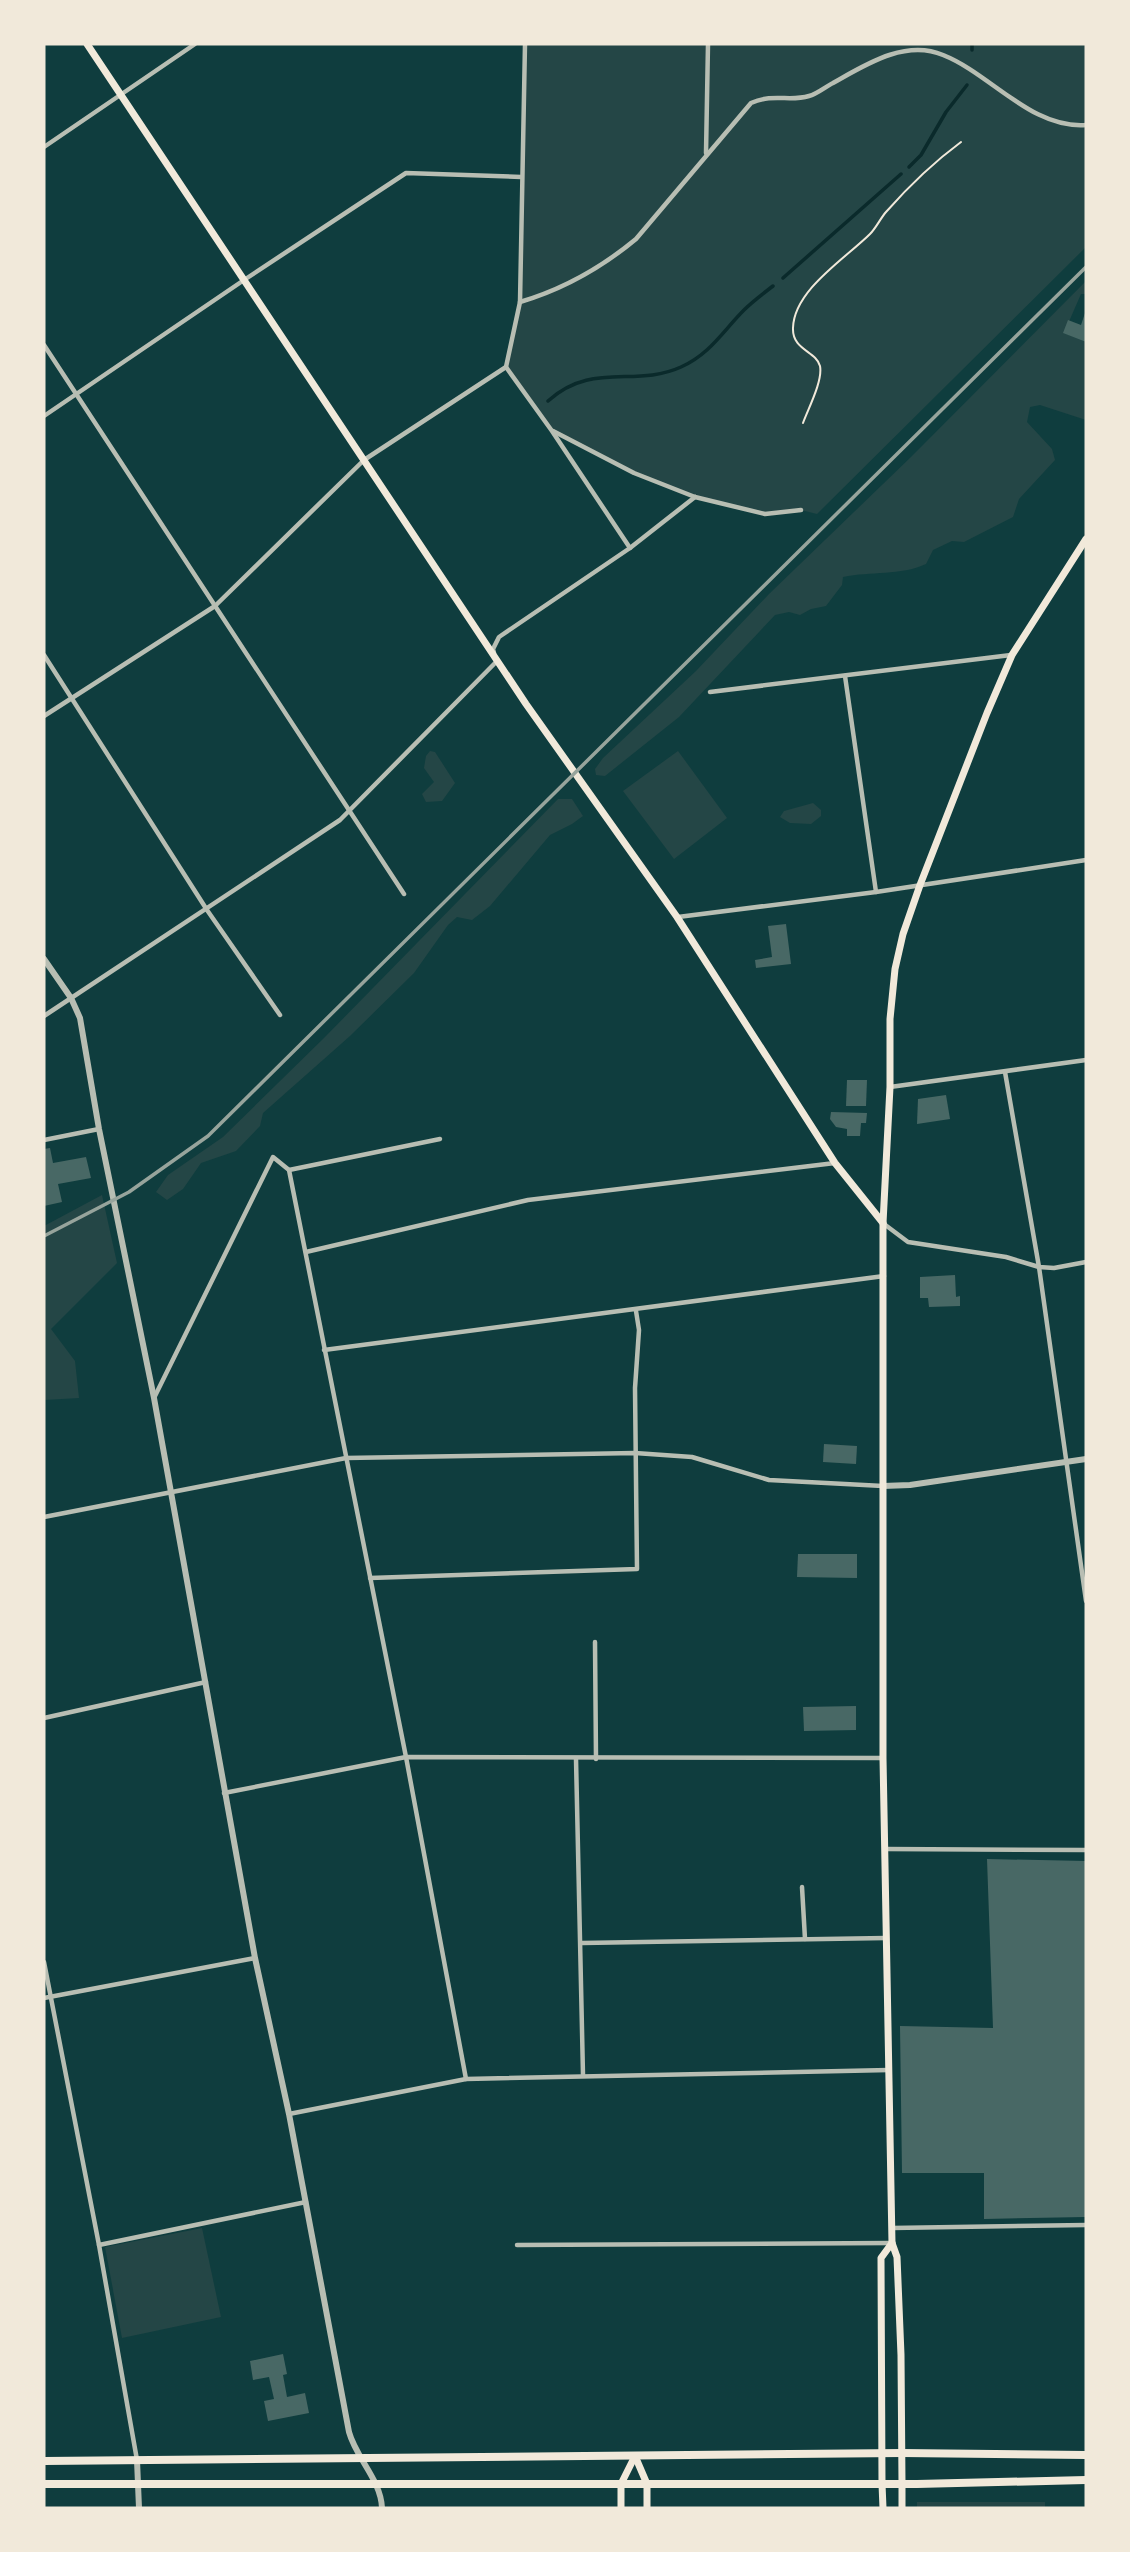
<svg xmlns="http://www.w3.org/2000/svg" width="1130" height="2552" font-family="'Titillium Web',sans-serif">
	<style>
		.green { fill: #244646 }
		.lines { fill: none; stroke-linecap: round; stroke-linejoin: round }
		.stream { stroke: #0a2a2b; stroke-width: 3.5 }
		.building { fill: #486865 }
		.path { stroke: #f1e9da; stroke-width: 2 }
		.minor { stroke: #b8beb3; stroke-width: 4.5 }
		.tertiary { stroke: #b8beb3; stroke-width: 6 }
		.secondary { stroke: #f1e9da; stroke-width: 7 }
		.primary { stroke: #f1e9da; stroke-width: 7 }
		.trunk { stroke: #f1e9da; stroke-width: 8 }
		.rail { stroke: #97a49c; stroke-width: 3.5 }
	</style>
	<rect width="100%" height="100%" fill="#0f3d3e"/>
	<!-- green -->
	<g class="green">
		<polygon points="525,44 1086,44 1086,247 817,514 801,510 765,514 695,497 634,473 552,431 506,367 520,302"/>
		<path d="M1086 281V294H1081L1064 333 1086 342V420L1040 405 1030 407 1027 422 1052 449 1055 460 1019 499 1013 517 964 542 952 541 933 550 926 564C900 576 871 571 843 577L842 585 826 606 811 609 800 615 789 612 775 615 679 717 605 776 596 775 595 769 603 758 696 671 769 594 911 457Z"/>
		<polygon points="430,751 435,752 455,783 442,801 426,802 422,794 434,782 424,768 426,756"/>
		<polygon points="678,751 727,818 674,859 623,791"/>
		<polygon points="558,799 572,799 583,816 572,824 550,835 490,906 472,920 457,917 448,925 414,973 350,1036 263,1113 260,1126 236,1151 201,1163 183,1189 167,1200 156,1192 168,1175 223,1137 325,1037"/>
		<polygon points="813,803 821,810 821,816 811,824 790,823 780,817 784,811"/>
		<polygon points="102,1195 117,1263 51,1329 75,1361 79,1398 44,1400 44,1226"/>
		<polygon points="202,2228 221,2317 122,2338 105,2247"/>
		<rect x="917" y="2502" width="128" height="6"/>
	</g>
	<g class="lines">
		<!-- stream -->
		<g class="stream">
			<polyline points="972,44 972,50"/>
			<polyline points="909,167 921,155 946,112 967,85"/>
			<polyline points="783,278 901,174"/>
			<path d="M548 401C592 361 635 388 681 367 710 354 723 331 744 310 753 301 764 293 773 286"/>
		</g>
	</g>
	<!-- building -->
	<g class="building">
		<polygon points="1086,310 1086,342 1063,333 1068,320 1081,325"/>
		<polygon points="786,924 791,964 756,968 755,960 772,957 768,926"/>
		<polygon points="847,1080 867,1080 866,1106 846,1106"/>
		<polygon points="946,1095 950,1119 917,1124 918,1099"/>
		<polygon points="831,1112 867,1113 866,1123 861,1123 860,1136 847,1136 847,1129 836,1127 830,1119"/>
		<polygon points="50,1148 53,1163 86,1157 91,1178 58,1184 62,1202 44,1206 44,1149"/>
		<polygon points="955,1275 956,1297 960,1296 960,1306 929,1307 928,1298 920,1298 920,1277"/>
		<polygon points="824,1444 857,1446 856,1464 823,1462"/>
		<polygon points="798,1554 857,1554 857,1578 797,1577"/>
		<polygon points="856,1706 856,1730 804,1731 803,1707"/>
		<polygon points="987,1859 1086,1861 1086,2217 984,2219 984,2173 902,2173 900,2026 993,2028"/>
		<polygon points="283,2354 287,2374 283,2375 287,2397 305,2393 309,2413 268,2421 264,2401 274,2399 269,2377 253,2380 250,2361"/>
	</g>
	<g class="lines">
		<!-- path -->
		<path class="path" d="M803 423C808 409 823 381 820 366 816 351 792 350 793 328 794 290 846 258 870 234 876 228 880 219 886 212 908 187 934 162 961 142"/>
		<!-- minor -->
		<g class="minor">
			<polyline points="525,44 520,302 506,367 552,431 630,548"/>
			<polyline points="44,147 195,44"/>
			<polyline points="706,153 708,44"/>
			<path d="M520 302C564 289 601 268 636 239L751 103C774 93 789 102 809 96 817 94 825 87 833 83 865 65 905 39 943 55 991 74 1031 129 1086 125"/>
			<polyline points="44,345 404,894"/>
			<polyline points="44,416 244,280 406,173 521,177"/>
			<polyline points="553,431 634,473 695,497 765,514 801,510"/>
			<polyline points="494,653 493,649 499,637 630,548 695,497"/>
			<polyline points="44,655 207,910 280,1015"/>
			<polyline points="845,676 876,892"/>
			<polyline points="710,692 1011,655"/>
			<polyline points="44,716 215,606 364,460 506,367"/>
			<polyline points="678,917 876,892 1086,860"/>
			<polyline points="44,1016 340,820 497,661"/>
			<polyline points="1005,1072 1039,1267 1086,1601"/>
			<polyline points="890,1087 1086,1060"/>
			<polyline points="44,1140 99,1129"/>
			<polyline points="289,1170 440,1139"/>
			<polyline points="884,1224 908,1242 1006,1257 1039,1267 1054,1268 1086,1262"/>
			<polyline points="306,1252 528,1200 835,1163"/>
			<polyline points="324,1350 884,1276"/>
			<polyline points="155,1396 273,1157 289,1170 406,1757 466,2079"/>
			<polyline points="44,1517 346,1458 635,1453 692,1457 769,1480 883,1486"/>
			<polyline points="370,1578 637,1569 635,1388 639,1330 636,1311"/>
			<polyline points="595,1642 596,1759"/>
			<polyline points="44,1718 206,1682"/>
			<polyline points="576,1759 583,2075"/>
			<polyline points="224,1793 406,1757 883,1758"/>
			<polyline points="885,1849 1086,1850"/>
			<polyline points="802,1887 805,1939"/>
			<polyline points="582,1943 886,1938"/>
			<polyline points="44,1962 99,2245 137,2460"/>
			<polyline points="44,1998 255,1958"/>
			<polyline points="289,2114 466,2079 889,2070"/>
			<polyline points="892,2228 1086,2225"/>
			<polyline points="99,2245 306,2202"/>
			<polyline points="517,2245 891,2243"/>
		</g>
		<!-- tertiary -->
		<g class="tertiary">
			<path d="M44 959 71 998 80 1018 99 1129 154 1398 255 1958 289 2114 349 2432C356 2458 381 2480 382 2508"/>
			<polyline points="883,1486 910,1485 1086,1459"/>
			<polyline points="137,2460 139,2508"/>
		</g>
		<!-- secondary -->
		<g class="secondary">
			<polyline points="882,2484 883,2508"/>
			<polyline points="902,2508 902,2484"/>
		</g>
		<!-- primary -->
		<g class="primary">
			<polyline points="87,44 526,704 677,917 835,1163 883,1223"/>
			<polyline points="635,2456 647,2484 647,2508"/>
			<polyline points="882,2484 881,2258 892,2243"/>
			<polyline points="902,2484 901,2355 897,2257 892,2243 883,1758 883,1223 890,1087 890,1019 895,969 903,934 920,885 987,713 1012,655 1086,539"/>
			<polyline points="621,2508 621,2484 635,2456"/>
		</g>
		<!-- trunk -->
		<g class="trunk">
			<polyline points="44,2461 902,2453 1086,2455"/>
			<polyline points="44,2484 917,2484 1086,2480"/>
		</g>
		<!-- rail -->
		<polyline class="rail" points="44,1236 129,1192 208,1136 1086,267"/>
	</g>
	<!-- border -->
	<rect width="1130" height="2552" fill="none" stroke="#f1e9da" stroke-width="91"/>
</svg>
